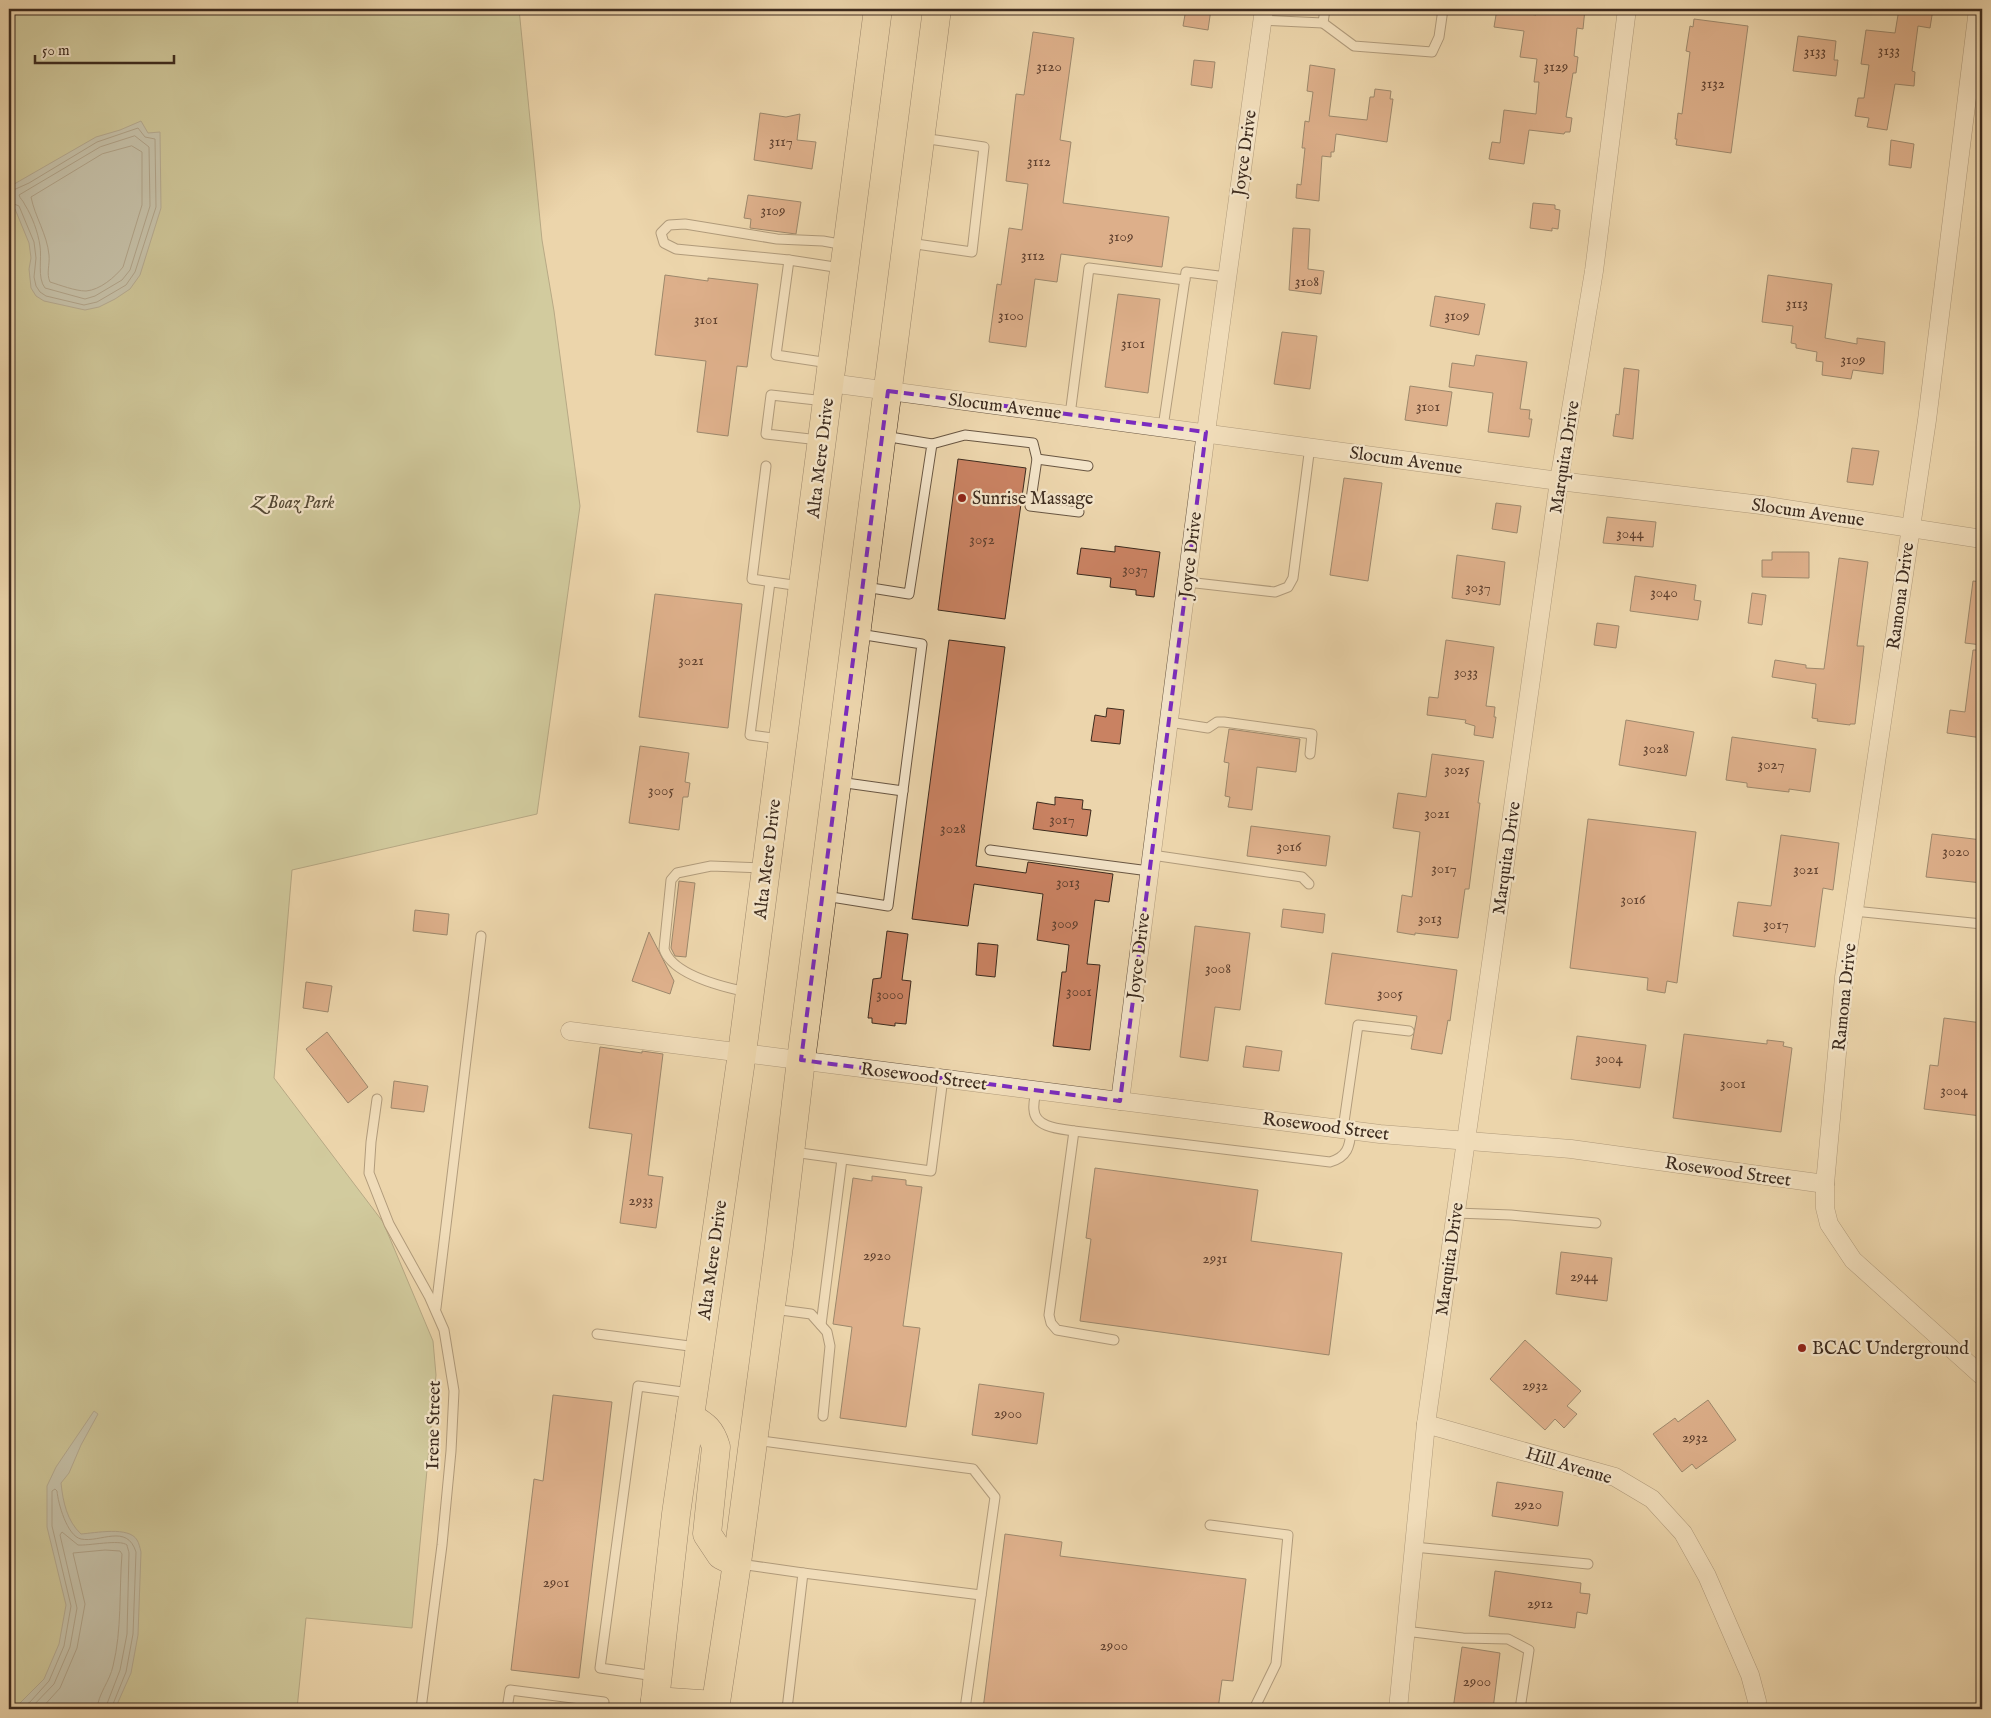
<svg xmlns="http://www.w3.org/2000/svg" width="1991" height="1718" font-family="'IM FELL English',serif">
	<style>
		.green { fill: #b1be8e; stroke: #777456 }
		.water { fill: #9fb5b6; stroke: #787e79 }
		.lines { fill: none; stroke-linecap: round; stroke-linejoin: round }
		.shore { stroke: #6e706a; stroke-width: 1 }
		.building { fill: #c98262; stroke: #3d2b1e }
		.service-casing { stroke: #695642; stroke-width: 11 }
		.minor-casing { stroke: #695642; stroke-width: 19 }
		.primary-casing { stroke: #3d2b1e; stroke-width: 29 }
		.service { stroke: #f3e4c9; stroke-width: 9 }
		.minor { stroke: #f3e4c9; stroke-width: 18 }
		.primary { stroke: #ecd5ac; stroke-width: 28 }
		.marked { fill: none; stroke: #7b2cbf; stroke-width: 4; stroke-dasharray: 10 6; stroke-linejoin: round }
		.poi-dot { fill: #8f2418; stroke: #f3e4c9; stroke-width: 2 }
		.labels { text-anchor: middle; stroke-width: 4.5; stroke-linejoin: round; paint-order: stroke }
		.number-label { font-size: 15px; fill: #60412f }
		.street-label { font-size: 18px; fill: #3d2b1e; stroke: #f3e4c9 }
		.poi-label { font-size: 18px; fill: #3d2b1e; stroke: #f3e4c9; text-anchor: start }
		.park-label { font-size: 18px; font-style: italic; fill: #544834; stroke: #f3e4c9 }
	</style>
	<rect width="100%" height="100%" fill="#ecd5ac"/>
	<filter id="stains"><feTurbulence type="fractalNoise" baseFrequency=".004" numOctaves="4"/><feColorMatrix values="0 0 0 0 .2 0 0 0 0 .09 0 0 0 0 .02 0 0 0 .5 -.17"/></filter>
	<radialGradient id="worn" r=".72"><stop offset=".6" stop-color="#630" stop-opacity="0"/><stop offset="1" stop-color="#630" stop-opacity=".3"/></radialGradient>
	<!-- green -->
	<polygon class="green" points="9,9 519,9 542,240 554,311 580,506 537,814 292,870 274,1078 383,1222 433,1341 436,1375 412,1628 306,1618 297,1709 9,1709"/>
	<!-- water -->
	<g class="water">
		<polygon points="141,121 148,133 160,132 161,208 140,275 130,289 115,299 99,307 85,310 44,301 36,296 31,288 29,269 31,258 29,243 15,209 9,207 9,187 96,137 120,130"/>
		<path d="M94 1411 98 1414 81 1445 69 1473 61 1483C63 1502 67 1521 81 1534 95 1533 129 1526 137 1540 139 1543 140 1548 141 1552L138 1635 131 1673 115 1709H14L44 1679 59 1644 66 1605 47 1527V1486L56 1467Z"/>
	</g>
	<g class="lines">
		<!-- shore -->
		<g class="shore">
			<path d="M135 136 149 147 150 206 130 270 122 280 95 296 85 299 45 288C37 278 42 258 40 246 38 232 32 216 25 205 23 200 20 199 19 195L100 147Z"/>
			<path d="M132 146 142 152V205L123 267C115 277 100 290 86 291 75 291 60 285 50 282 46 273 50 265 49 255 47 234 35 217 31 197L102 154Z"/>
			<polyline points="9,192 29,183 97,142 138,128 145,137 155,139 156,207 135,272 126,285 97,302 84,305 46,296 40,292 36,286 34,277 36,258 34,242 19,206 9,202"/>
			<path d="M20 1709 30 1702 49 1681 64 1646 71 1606 52 1526V1491L55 1489 57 1491C58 1503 67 1536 81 1539 100 1543 127 1523 136 1552L133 1634 126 1672 111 1709"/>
			<path d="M30 1709 54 1684 70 1647 77 1608 60 1535 62 1532 78 1545C88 1546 120 1539 127 1545 127 1546 129 1552 129 1553L127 1634 120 1670 105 1709"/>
			<path d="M41 1709 60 1688 77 1648 85 1604 73 1553 105 1550 120 1551 122 1554C119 1591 122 1630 113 1666 110 1681 98 1694 97 1709"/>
		</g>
	</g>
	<!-- building -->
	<g class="building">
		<polygon points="1186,9 1211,9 1208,30 1183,26"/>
		<polygon points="1497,9 1536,15 1536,9 1585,9 1583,29 1577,28 1574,56 1578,57 1576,73 1573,73 1566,117 1572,118 1570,132 1565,132 1564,134 1529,130 1524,164 1489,159 1492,142 1500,143 1504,110 1536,114 1539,82 1534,82 1537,59 1520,57 1524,31 1494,27"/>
		<polygon points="1899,9 1933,9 1930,28 1918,26 1912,71 1915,72 1914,86 1895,84 1887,130 1867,127 1869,118 1855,116 1858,98 1864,98 1869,65 1861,64 1866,30 1895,33"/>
		<polygon points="1694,19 1748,26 1731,153 1676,145 1677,139 1675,139 1678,113 1682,114 1690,52 1686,51 1690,26 1693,27"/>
		<polygon points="1033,32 1074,38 1060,140 1071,142 1063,203 1169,217 1162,267 1061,254 1057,282 1035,279 1026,347 989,342 997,284 1001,285 1009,228 1022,230 1028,184 1006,181 1016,94 1024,95"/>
		<polygon points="1798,36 1836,41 1834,60 1838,60 1836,76 1793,71"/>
		<polygon points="1194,60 1215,62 1212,88 1191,85"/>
		<polygon points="1310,65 1335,69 1329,116 1367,120 1370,97 1374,97 1375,89 1391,91 1390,99 1393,99 1387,142 1336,134 1334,152 1331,152 1331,157 1322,156 1319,201 1296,198 1297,184 1301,185 1305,148 1302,148 1305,121 1309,122 1313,92 1307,91"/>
		<polygon points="760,113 786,117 800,114 797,140 816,142 812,169 754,160"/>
		<polygon points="1891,140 1914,144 1911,168 1889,165"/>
		<polygon points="748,195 801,202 796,234 750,228 751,219 744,218"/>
		<polygon points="1533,203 1555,205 1555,209 1560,210 1558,229 1552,228 1552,231 1530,228"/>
		<polygon points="1293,228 1310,229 1308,269 1324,271 1321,294 1289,290"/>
		<polygon points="665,275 708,281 708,278 758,284 747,367 737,366 728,436 697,432 706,361 655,355"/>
		<polygon points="1768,275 1832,284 1825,338 1857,344 1857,338 1885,342 1883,374 1853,370 1851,379 1822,375 1823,362 1816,361 1817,352 1796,348 1796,344 1791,343 1793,326 1762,322"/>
		<polygon points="1118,294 1160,299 1148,393 1105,387"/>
		<polygon points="1435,296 1485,304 1479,335 1430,326"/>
		<polygon points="1282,332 1317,336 1310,389 1274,384"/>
		<polygon points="1476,355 1527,362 1520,409 1530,410 1529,419 1532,419 1529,437 1488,432 1493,393 1449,387 1452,363 1474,366"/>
		<polygon points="1624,368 1639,370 1633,439 1613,436 1616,414 1619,415"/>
		<polygon points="1410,386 1452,392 1447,426 1405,420"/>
		<polygon points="1852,448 1879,451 1873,485 1847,482"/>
		<polygon points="958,459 1026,468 1005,619 938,610"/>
		<polygon points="1344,478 1382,483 1368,581 1330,575"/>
		<polygon points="1496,503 1521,506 1517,533 1492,529"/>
		<polygon points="1607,517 1656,522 1653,547 1603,543"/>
		<polygon points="1115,546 1160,552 1154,597 1136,595 1136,590 1110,587 1111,578 1077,574 1081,548 1115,552"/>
		<polygon points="1772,552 1809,552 1809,578 1762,577 1762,560 1772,560"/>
		<polygon points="1457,555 1505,562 1500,605 1452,598"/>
		<polygon points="1839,558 1868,562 1857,646 1864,646 1860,682 1855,724 1850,724 1850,725 1817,721 1818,719 1812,718 1816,684 1772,677 1775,660 1806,665 1806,668 1824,669"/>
		<polygon points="1635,576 1696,585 1694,600 1701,601 1698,620 1630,611"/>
		<polygon points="1973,581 1982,582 1982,645 1965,643"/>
		<polygon points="1752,593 1766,595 1762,625 1748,623"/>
		<polygon points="655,594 742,604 728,728 639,717"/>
		<polygon points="1597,623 1619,626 1616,648 1594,645"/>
		<polygon points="949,640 1005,647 976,866 1026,873 1028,862 1113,874 1109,902 1095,900 1087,964 1100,965 1090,1050 1053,1046 1062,972 1066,972 1069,945 1037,940 1043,894 974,884 968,926 912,919"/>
		<polygon points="1446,640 1494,647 1486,706 1495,707 1494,717 1496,717 1493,738 1474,735 1475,726 1465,723 1466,720 1427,715 1429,697 1438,698"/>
		<polygon points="1973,650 1982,650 1982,738 1947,733 1950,710 1965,712"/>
		<polygon points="1107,708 1124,710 1120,744 1091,741 1095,715 1106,717"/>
		<polygon points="1626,720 1694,732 1686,776 1619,765"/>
		<polygon points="1229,729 1300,739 1296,772 1257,767 1252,810 1228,807 1230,797 1225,796 1229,763 1224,762"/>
		<polygon points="1732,737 1816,749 1810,792 1789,789 1789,792 1747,787 1747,783 1726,780"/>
		<polygon points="640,746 689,753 685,782 690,783 688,797 683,797 679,830 629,823"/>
		<polygon points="1432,754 1484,761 1478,803 1480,803 1469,889 1465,889 1458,938 1415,933 1415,935 1397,932 1402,895 1412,897 1420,832 1393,828 1398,793 1426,797"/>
		<polygon points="1055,797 1083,800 1082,809 1091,810 1087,836 1033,829 1037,802 1055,805"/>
		<polygon points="1588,819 1696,832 1677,983 1667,981 1665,993 1647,990 1648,978 1570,968"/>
		<polygon points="1251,826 1330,836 1326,866 1247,856"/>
		<polygon points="1932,834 1982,840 1982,883 1926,877"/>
		<polygon points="1781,835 1839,843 1833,890 1823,888 1815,947 1733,936 1738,902 1771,906"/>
		<polygon points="679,881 695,883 686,957 675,956 671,948"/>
		<polygon points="1283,909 1325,914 1323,933 1281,927"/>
		<polygon points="415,910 449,914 447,935 413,931"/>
		<polygon points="1195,926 1250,933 1240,1010 1215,1007 1208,1061 1180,1057"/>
		<polygon points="887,931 908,934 902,980 911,981 906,1024 895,1023 895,1026 872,1023 872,1018 868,1018 873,979 881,978"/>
		<polygon points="649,932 674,981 670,994 632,981"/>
		<polygon points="978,943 998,945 995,977 976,975"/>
		<polygon points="1332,953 1457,970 1450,1021 1448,1020 1442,1054 1411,1049 1417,1016 1325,1004"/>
		<polygon points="306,982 332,986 328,1012 303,1008"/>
		<polygon points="1944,1018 1982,1023 1981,1116 1924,1109 1930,1065 1938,1066"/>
		<polygon points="327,1032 368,1087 348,1103 306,1049"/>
		<polygon points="1684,1034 1767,1044 1767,1040 1784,1042 1783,1046 1792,1048 1781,1132 1673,1118"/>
		<polygon points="1577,1036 1646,1045 1640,1088 1571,1079"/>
		<polygon points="1246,1046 1282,1051 1279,1071 1243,1067"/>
		<polygon points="600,1047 642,1053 642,1051 663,1054 648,1175 663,1177 656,1228 620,1223 632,1134 589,1128"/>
		<polygon points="394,1081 428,1086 424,1112 391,1108"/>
		<polygon points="1095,1168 1258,1190 1251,1241 1342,1253 1329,1355 1080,1321 1091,1239 1086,1238"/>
		<polygon points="872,1176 906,1180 906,1185 922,1187 903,1326 920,1328 906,1427 840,1418 852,1327 833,1324 853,1178 872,1181"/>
		<polygon points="1561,1252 1612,1258 1607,1301 1556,1294"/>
		<polygon points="1525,1340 1581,1391 1567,1406 1577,1414 1564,1428 1555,1419 1545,1430 1490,1379"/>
		<polygon points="979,1384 1044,1393 1037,1444 972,1435"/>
		<polygon points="553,1395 612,1402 579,1678 511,1670 534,1479 543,1481"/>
		<polygon points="1708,1400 1736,1440 1696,1469 1692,1464 1682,1472 1653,1434 1675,1418 1678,1422"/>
		<polygon points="1497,1482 1563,1492 1558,1526 1492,1516"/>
		<polygon points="1005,1534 1062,1542 1060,1556 1246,1579 1233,1681 1222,1680 1218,1709 983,1709"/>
		<polygon points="1495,1571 1581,1583 1580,1593 1590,1594 1587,1614 1577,1612 1575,1628 1489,1616"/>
		<polygon points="1462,1647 1500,1653 1493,1709 1453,1709"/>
	</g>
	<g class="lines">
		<!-- service casing -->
		<g class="service-casing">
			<g id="service">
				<polyline points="1262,20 1323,23 1325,9"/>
				<polyline points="1323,23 1354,46 1432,52 1439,37 1443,9"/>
				<polyline points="909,243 972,252 984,147 922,138"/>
				<polyline points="789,260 676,249 664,243 661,233 669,225 685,224 777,239 823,241 845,245"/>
				<polyline points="829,363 776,355 789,260 841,268"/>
				<polyline points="1070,415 1089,268 1185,280"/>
				<polyline points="1163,427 1186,272 1227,277"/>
				<polyline points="819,440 766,434 771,395 825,401"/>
				<polyline points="932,444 965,435 1033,443 1037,459 1030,506 1079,512"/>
				<polyline points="1037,459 1088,466"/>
				<polyline points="766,466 752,579 800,586"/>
				<polyline points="770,582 750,735 780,739"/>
				<polyline points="1187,582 1275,592 1288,587 1293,578 1310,446"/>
				<polyline points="865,587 909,594 932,444 884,436"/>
				<polyline points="1169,722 1208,728 1217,722 1224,722 1312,734 1310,754"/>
				<polyline points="839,782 903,791"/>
				<polyline points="990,850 1149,871"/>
				<polyline points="1152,855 1302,877 1309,884"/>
				<polyline points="825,896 888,906 922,644 859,634"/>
				<polyline points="1854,911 1982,924"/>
				<path d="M747 992C723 987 672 975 664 949L671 880 677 873 711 866 763 868"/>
				<path d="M1036 1090C1035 1097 1033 1104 1034 1110 1035 1128 1061 1129 1074 1131L1330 1162C1347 1157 1350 1147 1351 1130"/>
				<polyline points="377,1099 371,1142 369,1173 389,1224 429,1296 444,1330 454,1391 451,1451 442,1545 421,1709"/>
				<polyline points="1343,1129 1358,1025 1409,1031"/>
				<polyline points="1074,1131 1049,1315 1051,1323 1057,1330 1114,1340"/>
				<polyline points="793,1152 931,1171 943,1078"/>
				<polyline points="1456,1213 1511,1215 1596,1223"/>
				<polyline points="436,1308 481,936"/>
				<polyline points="773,1309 811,1314 827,1332 830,1346 823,1416"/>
				<polyline points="821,1325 842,1159"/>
				<polyline points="597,1334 697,1347"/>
				<polyline points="755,1440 973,1469 995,1497 965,1709"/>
				<polyline points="1210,1525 1288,1535 1276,1664 1254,1709"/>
				<polyline points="1414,1547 1588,1564"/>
				<polyline points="740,1564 803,1573 787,1709"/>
				<polyline points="803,1573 981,1595"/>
				<polyline points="1405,1631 1463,1638 1508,1639 1529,1650 1520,1709"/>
				<polyline points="655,1676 600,1668 638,1386 690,1393"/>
				<polyline points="507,1709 510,1690 604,1702 603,1709"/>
			</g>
		</g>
		<!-- minor casing -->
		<g class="minor-casing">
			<g id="minor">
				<polyline points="1978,9 1927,420 1844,977 1825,1184 1825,1208 1829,1224 1853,1260 1982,1376"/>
				<polyline points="830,383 1559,481 1761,505 1982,539"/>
				<polyline points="570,1031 1380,1134 1571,1149 1825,1184"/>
				<polyline points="1120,1101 1206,432 1264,9"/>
				<polyline points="1426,1424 1615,1477 1652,1499 1683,1533 1707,1576 1750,1675 1757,1701 1756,1709"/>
				<polyline points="1398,1709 1426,1424 1559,481 1594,271 1627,9"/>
			</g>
		</g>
		<!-- primary casing -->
		<g class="primary-casing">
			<g id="primary">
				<path d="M690 1417C705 1426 711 1430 716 1447L707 1534 721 1555 737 1563"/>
				<polyline points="655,1701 715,1705"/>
				<polyline points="654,1709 676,1514 742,1053 878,9"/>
				<polyline points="715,1709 737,1563 779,1246 801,1060 937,9"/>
			</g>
		</g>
		<!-- service -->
		<use href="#service" class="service"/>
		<!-- minor -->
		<use href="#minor" class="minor"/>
		<!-- primary -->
		<use href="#primary" class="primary"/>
	</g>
	<!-- marked area -->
	<path d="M0 0H1991V1718H0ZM888 391 1206 432 1120 1101 801 1060Z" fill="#ecd5ac" fill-opacity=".55" fill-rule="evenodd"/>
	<path class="marked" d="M888 391 1206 432 1120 1101 801 1060Z"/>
	<!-- markers -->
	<g class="poi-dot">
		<circle cx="962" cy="498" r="5"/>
		<circle cx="1802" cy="1348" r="5"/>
	</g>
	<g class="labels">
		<!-- number labels -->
		<g class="number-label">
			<text x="1889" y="55">3133</text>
			<text x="1815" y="56">3133</text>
			<text x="1049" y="71">3120</text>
			<text x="1556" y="71">3129</text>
			<text x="1713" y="88">3132</text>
			<text x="781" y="146">3117</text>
			<text x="1039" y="166">3112</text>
			<text x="773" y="215">3109</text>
			<text x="1121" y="241">3109</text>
			<text x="1033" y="260">3112</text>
			<text x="1307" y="286">3108</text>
			<text x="1797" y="308">3113</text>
			<text x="1011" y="320">3100</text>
			<text x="1457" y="320">3109</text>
			<text x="706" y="324">3101</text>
			<text x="1133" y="348">3101</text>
			<text x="1853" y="364">3109</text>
			<text x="1428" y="411">3101</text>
			<text x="1630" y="538">3044</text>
			<text x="982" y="544">3052</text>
			<text x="1135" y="574">3037</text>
			<text x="1478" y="592">3037</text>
			<text x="1664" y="597">3040</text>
			<text x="691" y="665">3021</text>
			<text x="1466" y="677">3033</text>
			<text x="1656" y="753">3028</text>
			<text x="1771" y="769">3027</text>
			<text x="1457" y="774">3025</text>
			<text x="661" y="795">3005</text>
			<text x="1437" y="818">3021</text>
			<text x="1062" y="824">3017</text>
			<text x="953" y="833">3028</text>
			<text x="1289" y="851">3016</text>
			<text x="1956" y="856">3020</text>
			<text x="1444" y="873">3017</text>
			<text x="1806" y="874">3021</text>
			<text x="1068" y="887">3013</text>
			<text x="1633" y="904">3016</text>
			<text x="1430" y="923">3013</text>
			<text x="1065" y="928">3009</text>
			<text x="1776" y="929">3017</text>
			<text x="1218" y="973">3008</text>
			<text x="1079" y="996">3001</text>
			<text x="1390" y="998">3005</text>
			<text x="890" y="999">3000</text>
			<text x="1609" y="1063">3004</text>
			<text x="1733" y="1088">3001</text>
			<text x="1954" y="1095">3004</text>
			<text x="641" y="1205">2933</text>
			<text x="877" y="1260">2920</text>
			<text x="1215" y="1263">2931</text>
			<text x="1584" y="1281">2944</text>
			<text x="1535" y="1390">2932</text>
			<text x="1008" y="1418">2900</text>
			<text x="1695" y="1442">2932</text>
			<text x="1528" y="1509">2920</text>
			<text x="556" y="1587">2901</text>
			<text x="1540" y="1608">2912</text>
			<text x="1114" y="1650">2900</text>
			<text x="1477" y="1686">2900</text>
		</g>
		<!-- street labels -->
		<g class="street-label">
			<text transform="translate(1244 153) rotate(-82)" y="6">Joyce Drive</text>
			<text transform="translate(1005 406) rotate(7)" y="6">Slocum Avenue</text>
			<text transform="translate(1564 457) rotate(-81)" y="6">Marquita Drive</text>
			<text transform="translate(820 458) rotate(-83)" y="6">Alta Mere Drive</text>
			<text transform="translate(1406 460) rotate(8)" y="6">Slocum Avenue</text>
			<text transform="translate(1808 512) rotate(8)" y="6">Slocum Avenue</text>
			<text transform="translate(1190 555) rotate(-83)" y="6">Joyce Drive</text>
			<text transform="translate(1900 596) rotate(-82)" y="6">Ramona Drive</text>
			<text transform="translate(1506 858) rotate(-82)" y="6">Marquita Drive</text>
			<text transform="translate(767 859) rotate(-83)" y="6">Alta Mere Drive</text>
			<text transform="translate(1138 956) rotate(-83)" y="6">Joyce Drive</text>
			<text transform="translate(1844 997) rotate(-84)" y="6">Ramona Drive</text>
			<text transform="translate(924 1076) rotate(7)" y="6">Rosewood Street</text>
			<text transform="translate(1326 1126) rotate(7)" y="6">Rosewood Street</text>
			<text transform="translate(1728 1171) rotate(8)" y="6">Rosewood Street</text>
			<text transform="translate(1449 1259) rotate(-82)" y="6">Marquita Drive</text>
			<text transform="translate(712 1260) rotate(-82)" y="6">Alta Mere Drive</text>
			<text transform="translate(433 1425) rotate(-89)" y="6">Irene Street</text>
			<text transform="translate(1569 1465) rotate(17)" y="6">Hill Avenue</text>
		</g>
		<!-- poi labels -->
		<g class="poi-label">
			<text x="972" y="504">Sunrise Massage</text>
			<text x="1812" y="1354">BCAC Underground</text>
		</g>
		<!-- park labels -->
		<g class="park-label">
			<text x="293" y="508">Z Boaz Park</text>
		</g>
	</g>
	<!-- margin -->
	<rect width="1991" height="1718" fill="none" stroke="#ecd5ac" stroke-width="30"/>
	<rect x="10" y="10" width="1971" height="1698" fill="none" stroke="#3d2b1e" stroke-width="2.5"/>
	<rect x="15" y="15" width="1961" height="1688" fill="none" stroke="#3d2b1e"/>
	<!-- scale -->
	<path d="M35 55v8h139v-8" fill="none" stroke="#3d2b1e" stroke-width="2.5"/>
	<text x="42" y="55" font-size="15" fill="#3d2b1e" stroke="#f3e4c9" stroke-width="4" paint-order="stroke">50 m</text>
	<rect width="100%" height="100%" filter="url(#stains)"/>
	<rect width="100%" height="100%" fill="url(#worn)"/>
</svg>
